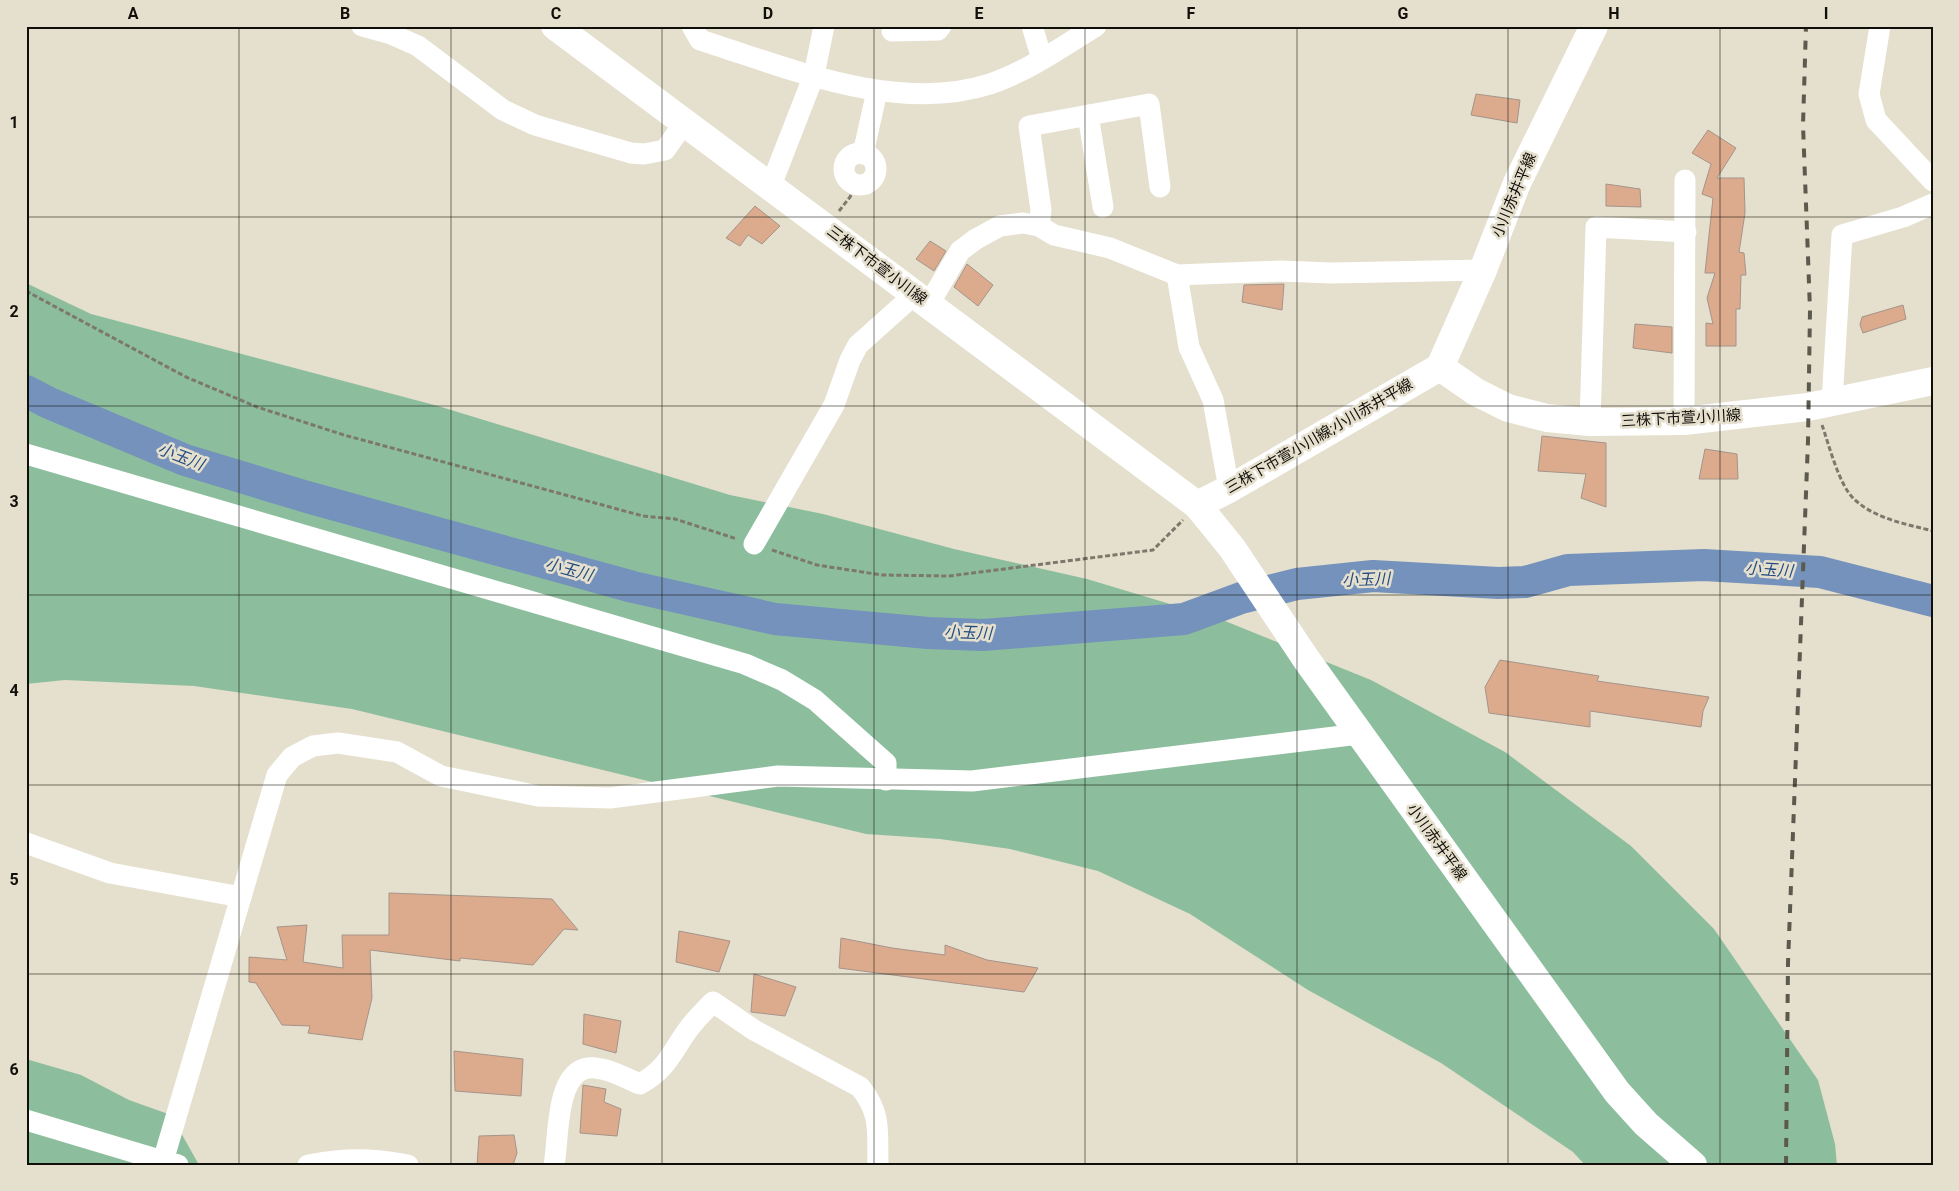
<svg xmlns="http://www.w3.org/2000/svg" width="1959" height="1191" font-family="Roboto,'Noto Sans JP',sans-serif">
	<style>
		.forest { fill: #8cbe9e }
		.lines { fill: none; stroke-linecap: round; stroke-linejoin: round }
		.river { stroke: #7492bb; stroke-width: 32 }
		.building { fill: #dcab8d; stroke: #a5948a }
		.path { stroke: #7c786c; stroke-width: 3; stroke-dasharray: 5 2.5; stroke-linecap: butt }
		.minor { stroke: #fff; stroke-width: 21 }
		.secondary { stroke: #fff; stroke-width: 28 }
		.rail { stroke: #5c594f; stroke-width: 4; stroke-dasharray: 9 9; stroke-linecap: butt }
		.grid { fill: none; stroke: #110f09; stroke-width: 1; stroke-opacity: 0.55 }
		.labels { text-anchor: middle; stroke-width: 5; stroke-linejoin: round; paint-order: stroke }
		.street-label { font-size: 15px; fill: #110f09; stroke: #e5dfcd }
		.water-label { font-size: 16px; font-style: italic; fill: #234c81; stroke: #e5dfcd }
		.neatline { fill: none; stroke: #110f09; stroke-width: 2 }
		.grid-label { font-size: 16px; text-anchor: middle; font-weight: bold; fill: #110f09 }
	</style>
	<rect width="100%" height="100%" fill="#e5dfcd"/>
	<!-- forest -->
	<g class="forest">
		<polygon points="26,283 91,314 438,406 730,495 823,514 954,549 1087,579 1220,619 1371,680 1505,752 1631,846 1714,929 1818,1080 1835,1144 1837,1165 1585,1165 1573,1152 1441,1063 1308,990 1190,914 1098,871 1010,849 940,839 866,834 352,709 194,686 65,680 26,684"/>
		<polygon points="26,1059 81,1075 129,1100 171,1115 199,1165 26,1165"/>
	</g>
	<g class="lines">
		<!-- river -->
		<polyline class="river" points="26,391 49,403 185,460 307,497 633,587 775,619 928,633 983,635 1184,619 1241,598 1297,584 1373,576 1498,583 1525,582 1568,570 1704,565 1820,572 1933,601"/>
	</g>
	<!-- building -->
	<g class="building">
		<polygon points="1476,94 1520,100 1517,123 1471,115"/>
		<polygon points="1708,130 1736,148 1717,178 1744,178 1745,213 1739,252 1744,253 1746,275 1741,275 1740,309 1736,309 1736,346 1706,346 1706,323 1713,324 1707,298 1715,273 1705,273 1713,198 1702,194 1711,164 1692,153"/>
		<polygon points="1606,184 1640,189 1641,207 1606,206"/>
		<polygon points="755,206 780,226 762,244 748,235 740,246 726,238"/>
		<polygon points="930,241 946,251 934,271 916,259"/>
		<polygon points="967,264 993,285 978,306 954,287"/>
		<polygon points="1284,284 1282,310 1242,302 1244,285"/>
		<polygon points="1903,305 1906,319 1863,333 1860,325 1862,317"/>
		<polygon points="1635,324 1672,327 1672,353 1633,348"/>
		<polygon points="1542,436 1606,443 1606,507 1581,498 1586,474 1538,471"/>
		<polygon points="1705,449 1737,454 1738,479 1699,479"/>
		<polygon points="1500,660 1599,676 1597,681 1709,697 1703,711 1701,727 1590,711 1590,727 1489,713 1485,687"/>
		<polygon points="389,893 552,899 578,930 564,929 533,965 460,958 460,961 370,950 372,998 362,1040 308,1033 310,1026 282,1025 256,983 249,982 249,957 287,960 277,927 307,925 303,962 343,968 342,935 389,935"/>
		<polygon points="679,931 730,941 719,972 676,962"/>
		<polygon points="841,938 892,948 945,955 945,945 987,960 1038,968 1024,992 839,968"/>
		<polygon points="754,974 796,987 785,1016 751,1012"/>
		<polygon points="584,1014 621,1021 616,1053 583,1044"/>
		<polygon points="454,1051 523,1059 521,1096 455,1091"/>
		<polygon points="583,1085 606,1089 604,1102 621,1109 617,1136 580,1133"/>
		<polygon points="514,1135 517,1153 513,1165 477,1165 479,1136"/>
	</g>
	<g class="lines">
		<!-- path -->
		<g class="path">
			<polyline points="839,211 850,197 857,184"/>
			<polyline points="26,291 186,377 257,407 344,435 643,516 675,519 737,539"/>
			<path d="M1822 425C1829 445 1839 485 1854 499 1875 519 1906 524 1933 531"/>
			<polyline points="772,550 817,565 882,575 949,576 1153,550 1183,520"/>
		</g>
		<!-- minor -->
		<g class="minor">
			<polyline points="362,26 391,34 418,46 503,110 535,125 631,153 644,154 665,150 684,123"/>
			<path d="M692 26 700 40C789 68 896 114 990 84 1028 71 1062 47 1096 26"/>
			<polyline points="893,26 892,31 938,30 941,26"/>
			<polyline points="1032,26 1042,59"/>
			<polyline points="1880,26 1869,94 1876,120 1933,181"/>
			<polyline points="1088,115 1103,207"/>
			<circle cx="860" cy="169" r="16"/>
			<polyline points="863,154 877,91"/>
			<polyline points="770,188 814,75 824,26"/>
			<polyline points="1039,226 1041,210 1029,126 1149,104 1160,187"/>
			<polyline points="1177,275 1189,347 1213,400 1229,489"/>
			<polyline points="929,304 960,251 976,239 1000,226 1023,223 1039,226 1054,235 1110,248 1177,275 1280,271 1332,273 1483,270"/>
			<polyline points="1832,402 1842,235 1903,217 1933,204"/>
			<polyline points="1684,421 1685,180"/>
			<polyline points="1590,422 1596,227 1686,232"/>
			<polyline points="26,454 745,664 782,680 815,700 886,763 886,780"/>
			<polyline points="754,544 834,405 850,360 858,345 915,294"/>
			<polyline points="26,843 110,873 241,897"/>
			<polyline points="26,1120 163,1161"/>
			<polyline points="178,1165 163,1161 277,775 292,757 313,746 338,743 397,752 441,776 538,796 610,798 778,776 972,781 1359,734"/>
			<path d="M308 1165C347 1158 369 1158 408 1165"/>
			<path d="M554 1165C559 1139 555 1073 588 1068 604 1066 625 1078 640 1084 666 1070 671 1054 687 1031 694 1021 704 1011 713 1002L754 1030 860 1087C882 1114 877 1132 878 1165"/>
		</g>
		<!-- secondary -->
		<g class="secondary">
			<polyline points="555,26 1197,505 1232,548 1306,659 1617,1092 1646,1124 1693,1165"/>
			<polyline points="1440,367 1476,392 1508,408 1547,418 1590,422 1684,421 1808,407 1933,381"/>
			<polyline points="1440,367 1483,270 1517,183 1594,26"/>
			<polyline points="1197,505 1229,489 1440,367"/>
		</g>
		<!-- rail -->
		<polyline class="rail" points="1786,1165 1788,963 1808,441 1810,310 1803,125 1806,26"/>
	</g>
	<!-- grid -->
	<path class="grid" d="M239 26V1165M451 26V1165M662 26V1165M874 26V1165M1085 26V1165M1297 26V1165M1508 26V1165M1720 26V1165M26 217H1933M26 406H1933M26 595H1933M26 785H1933M26 974H1933"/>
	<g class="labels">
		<!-- street labels -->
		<g class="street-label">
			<text transform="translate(1514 195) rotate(-67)" y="5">小川赤井平線</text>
			<text transform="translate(877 265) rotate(37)" y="5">三株下市萱小川線</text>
			<text transform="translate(1681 418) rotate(-3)" y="5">三株下市萱小川線</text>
			<text transform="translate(1319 436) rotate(-30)" y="5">三株下市萱小川線;小川赤井平線</text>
			<text transform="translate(1437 842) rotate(54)" y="5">小川赤井平線</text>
		</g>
		<!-- water labels -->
		<g class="water-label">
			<text transform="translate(181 456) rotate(21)" y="6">小玉川</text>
			<text transform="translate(569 569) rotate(15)" y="6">小玉川</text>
			<text transform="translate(1769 569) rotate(4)" y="6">小玉川</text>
			<text transform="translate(1366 579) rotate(-2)" y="6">小玉川</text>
			<text transform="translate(968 632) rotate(2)" y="6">小玉川</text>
		</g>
	</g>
	<!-- border -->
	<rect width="1959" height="1191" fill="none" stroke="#e5dfcd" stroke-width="55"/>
	<rect x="28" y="28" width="1904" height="1136" class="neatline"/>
	<g class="grid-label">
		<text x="133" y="19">A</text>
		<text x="345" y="19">B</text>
		<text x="556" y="19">C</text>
		<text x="768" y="19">D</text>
		<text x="979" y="19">E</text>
		<text x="1191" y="19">F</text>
		<text x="1403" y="19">G</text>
		<text x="1614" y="19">H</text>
		<text x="1826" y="19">I</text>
		<text x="14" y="128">1</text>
		<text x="14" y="317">2</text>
		<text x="14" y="507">3</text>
		<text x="14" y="696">4</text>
		<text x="14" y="885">5</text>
		<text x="14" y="1075">6</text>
	</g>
</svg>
